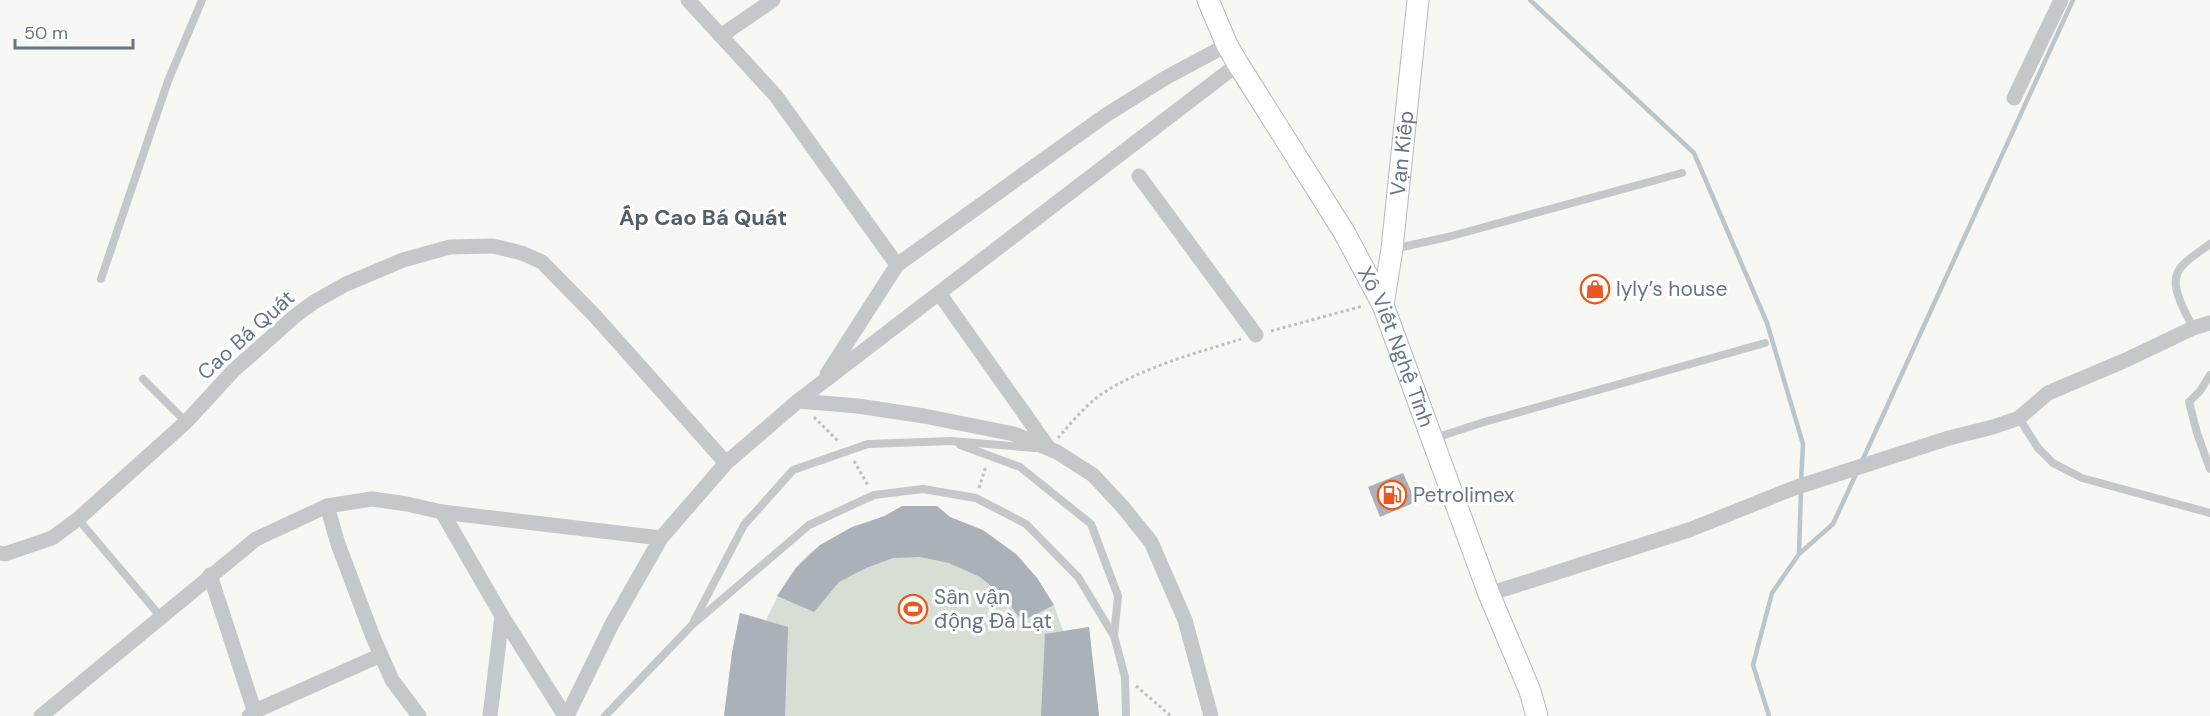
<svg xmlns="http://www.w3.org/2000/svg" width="2210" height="716" font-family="'DM Sans',sans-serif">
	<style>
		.green { fill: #d7ded4 }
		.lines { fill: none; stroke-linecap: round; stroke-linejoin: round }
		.stream { stroke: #bbc6cb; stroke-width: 4.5 }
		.building { fill: #aab1b8 }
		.secondary-casing { stroke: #b6bbc0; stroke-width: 23 }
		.path { stroke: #bdc0c2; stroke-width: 3; stroke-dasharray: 3 3; stroke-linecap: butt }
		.lane { stroke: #c4c8cb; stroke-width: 8 }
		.street { stroke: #c4c8cb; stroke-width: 15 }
		.secondary { stroke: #fff; stroke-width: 21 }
		.labels { text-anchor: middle; stroke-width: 6; stroke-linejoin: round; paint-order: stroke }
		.street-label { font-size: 21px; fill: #647586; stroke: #fff }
		.poi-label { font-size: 21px; fill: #647586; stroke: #fff; text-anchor: start }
		.neighbourhood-label { font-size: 22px; font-weight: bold; fill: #525f6a; stroke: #fff }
	</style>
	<rect width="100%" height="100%" fill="#f7f7f3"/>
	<!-- green -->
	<path class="green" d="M902 506H937L950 517 1016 554 1037 578 1054 605 1063 631 1089 627 1099 716H724L732 653 740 613 766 620C779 593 794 561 821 545 847 530 876 522 902 506Z"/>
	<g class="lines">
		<!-- stream -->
		<g class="stream">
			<polyline points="1530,0 1694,153 1767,323 1803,444 1801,482"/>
			<polyline points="1862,461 2073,0"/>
			<polyline points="1799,553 1801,490"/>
			<polyline points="1769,716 1753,665 1772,593 1799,554 1833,524 1857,472"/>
		</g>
	</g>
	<!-- building -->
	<g class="building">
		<polygon points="1403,473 1416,502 1380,517 1368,487"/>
		<polygon points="902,506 937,506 950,517 983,530 1016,554 1037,578 1054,605 1022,621 1003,596 980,577 949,563 920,557 893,558 866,568 839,582 814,612 777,596 796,568 820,545 852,527 885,516"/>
		<polygon points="740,613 788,627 785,716 724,716 732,653"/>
		<polygon points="1089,627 1099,716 1041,716 1045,634"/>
	</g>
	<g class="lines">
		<!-- secondary casing -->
		<g class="secondary-casing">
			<g id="secondary">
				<path id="s1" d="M1208 0 1227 45 1238 64 1344 232 1383 305 1489 594 1530 691 1537 716"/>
				<path id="s2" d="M1383 305 1392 249 1418 0"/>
			</g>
		</g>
		<!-- path -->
		<g class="path">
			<polyline points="1271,331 1363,306"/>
			<polyline points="814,417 839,442"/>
			<path d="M1058 438C1071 423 1084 407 1100 395 1140 368 1196 353 1241 339"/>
			<polyline points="854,461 869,487"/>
			<polyline points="979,488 986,466"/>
			<polyline points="1136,686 1171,716"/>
		</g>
		<!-- lane -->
		<g class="lane">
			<polyline points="1393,249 1448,237 1682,173"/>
			<polyline points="101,279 168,81 202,0"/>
			<path d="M2193 328C2185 310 2165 282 2183 265 2190 257 2201 251 2210 244"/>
			<polyline points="2210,375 2200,391 2189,402 2197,433 2210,469"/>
			<polyline points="143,379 186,422"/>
			<polyline points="2019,418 2038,448 2053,463 2082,478 2210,513"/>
			<polyline points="1435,438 1481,423 1765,343"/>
			<polyline points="960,445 1020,467 1091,524 1118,596 1114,636"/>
			<polyline points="78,519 160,616"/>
			<polyline points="694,621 744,525 793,470 868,444 951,441 1035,448"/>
			<polyline points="605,716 692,625 809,525 874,495 923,489 976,498 1026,524 1078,577 1114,636 1125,677 1126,716"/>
		</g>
		<!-- street -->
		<g class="street">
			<polyline points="688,0 776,96 897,265"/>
			<polyline points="722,35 773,0"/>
			<polyline points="2014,98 2061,0"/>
			<polyline points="1139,176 1256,335"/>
			<polyline points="939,293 1048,447"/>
			<polyline points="827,374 897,265 1106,115 1167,77 1227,45"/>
			<polyline points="798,401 858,406 924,416 1014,434 1057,452 1093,475 1122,506 1151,542 1185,620 1211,716"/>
			<polyline points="327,506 338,544 373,637 392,680 419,716"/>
			<polyline points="442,512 502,616 565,716"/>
			<polyline points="0,553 5,554 52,538 78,519 186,422 233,371 295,316 314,302 346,284 403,260 450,247 493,246 522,253 542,262 595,316 726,463"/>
			<polyline points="210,575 256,716"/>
			<polyline points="1489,594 1689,530 1794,488 1949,438 1993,427 2019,418 2048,393 2126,360 2193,328 2210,323"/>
			<polyline points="41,716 256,539 327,506 372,499 407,504 442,512 661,538"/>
			<polyline points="249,716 253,712 381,655"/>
			<polyline points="490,716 502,616"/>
			<polyline points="567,716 612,624 661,538 726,463 798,401 1238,64"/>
		</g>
		<!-- secondary -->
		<use href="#secondary" class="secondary"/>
	</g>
	<!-- icons -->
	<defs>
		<g id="shop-ring" transform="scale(1.5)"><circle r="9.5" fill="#fff" stroke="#eb581f" stroke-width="1.5"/><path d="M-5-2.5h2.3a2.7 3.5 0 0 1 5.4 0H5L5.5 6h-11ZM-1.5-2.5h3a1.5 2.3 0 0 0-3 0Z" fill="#eb581f"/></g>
		<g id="fuel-ring" transform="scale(1.5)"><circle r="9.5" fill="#fff" stroke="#eb581f" stroke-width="1.5"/><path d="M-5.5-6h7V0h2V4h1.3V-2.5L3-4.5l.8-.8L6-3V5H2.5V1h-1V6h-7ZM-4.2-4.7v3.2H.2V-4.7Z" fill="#eb581f"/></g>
		<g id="stadium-ring" transform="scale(1.5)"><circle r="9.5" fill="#fff" stroke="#eb581f" stroke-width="1.5"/><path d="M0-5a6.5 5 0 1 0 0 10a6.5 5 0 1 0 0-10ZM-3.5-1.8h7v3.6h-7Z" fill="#eb581f"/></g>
	</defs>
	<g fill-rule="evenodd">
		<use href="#shop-ring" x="1595" y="289"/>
		<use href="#fuel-ring" x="1392" y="495"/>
		<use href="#stadium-ring" x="913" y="609"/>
	</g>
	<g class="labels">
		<!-- street labels -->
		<g class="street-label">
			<text dy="7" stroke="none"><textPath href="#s2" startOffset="153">Vạn Kiếp</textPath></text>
			<text transform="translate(246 335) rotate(-42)" y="7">Cao Bá Quát</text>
			<text dy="7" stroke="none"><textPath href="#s1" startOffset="396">Xô Viết Nghệ Tĩnh</textPath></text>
		</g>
		<!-- poi labels -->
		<g class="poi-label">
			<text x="1616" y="296">lyly’s house</text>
			<text x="1413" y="502">Petrolimex</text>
			<text x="934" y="604">Sân vận<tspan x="934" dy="24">động Đà Lạt</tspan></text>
		</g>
		<!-- neighbourhood labels -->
		<g class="neighbourhood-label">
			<text x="703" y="225">Ấp Cao Bá Quát</text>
		</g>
	</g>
	<!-- scale -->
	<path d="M15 39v9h118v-9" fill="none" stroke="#647586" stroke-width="3"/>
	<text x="24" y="39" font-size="18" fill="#647586" stroke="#ffffff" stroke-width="4.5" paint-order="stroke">50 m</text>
</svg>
